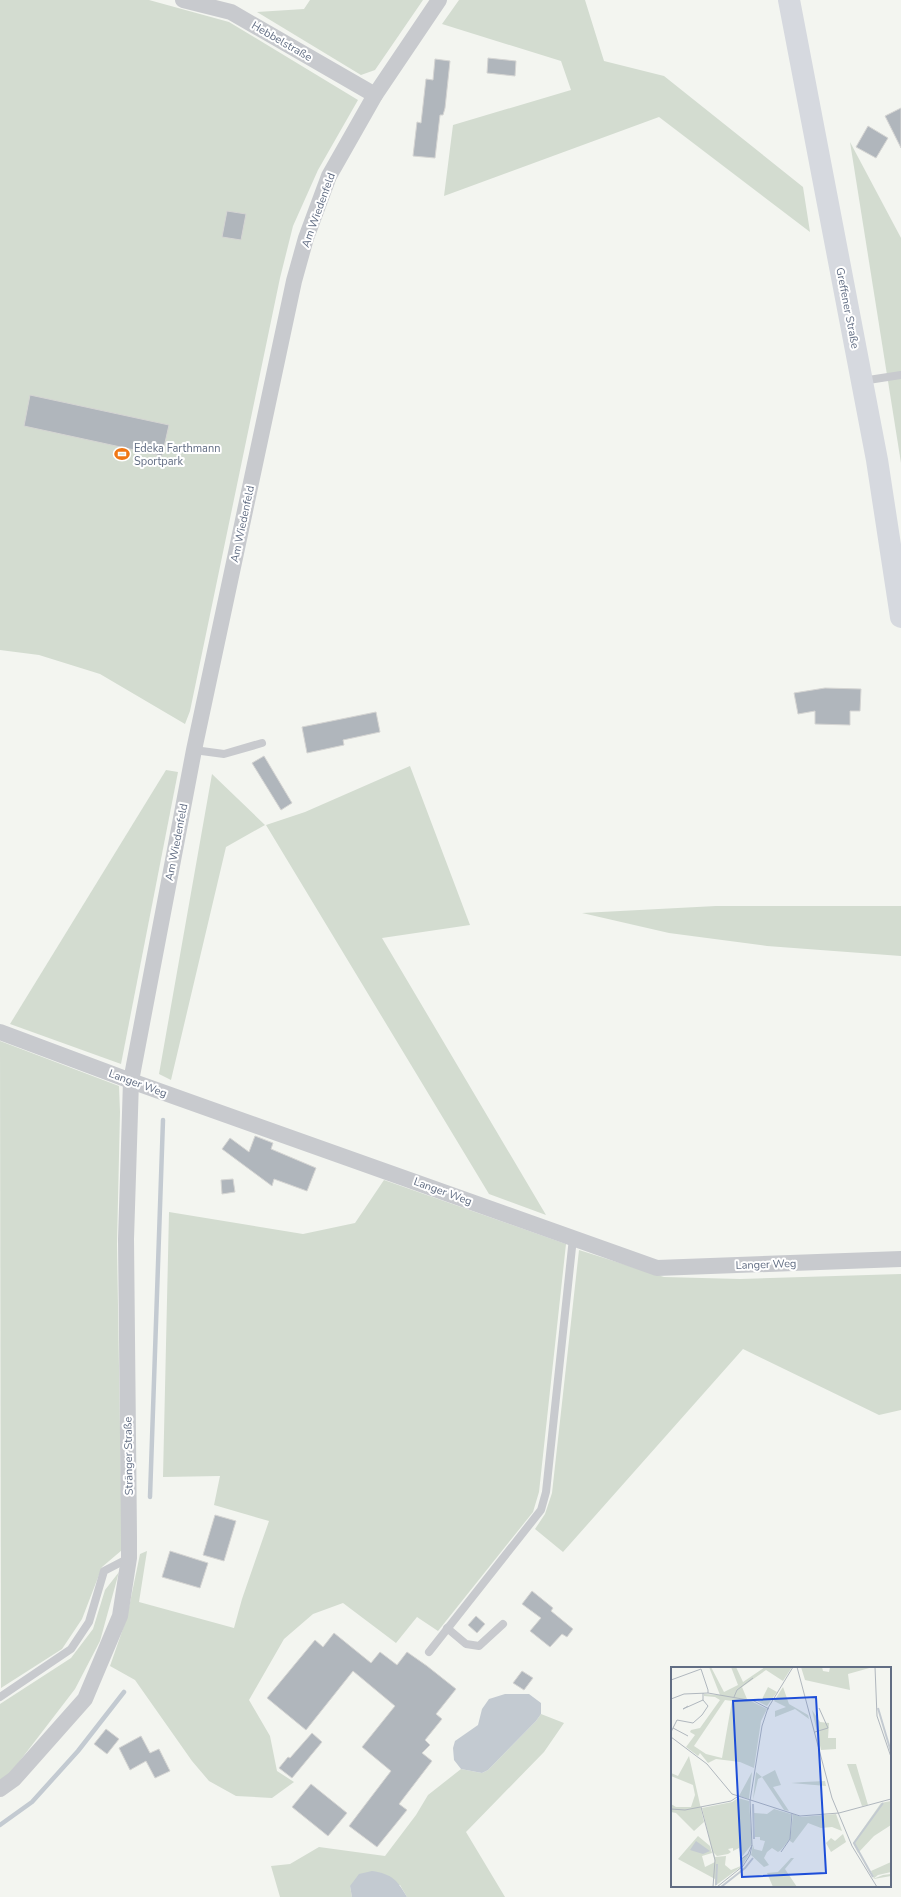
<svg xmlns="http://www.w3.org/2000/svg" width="901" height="1897" font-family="'Nunito Sans',sans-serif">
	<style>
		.green { fill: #d3dcd0 }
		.water { fill: #c3cad1 }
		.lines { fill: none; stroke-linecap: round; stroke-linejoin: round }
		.stream { stroke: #c3cad1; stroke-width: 4.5 }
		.building { fill: #b0b6bc; stroke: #d5d5d3 }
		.service { stroke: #c8cace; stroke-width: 8 }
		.minor { stroke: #c8cace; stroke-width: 16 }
		.secondary { stroke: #d6d9df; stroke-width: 22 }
		.labels { text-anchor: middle; stroke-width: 4; stroke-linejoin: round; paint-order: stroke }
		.street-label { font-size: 11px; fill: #616d83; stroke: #fff }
		.poi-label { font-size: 11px; fill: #616d83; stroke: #fff; text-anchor: start }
		.inset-river { fill: none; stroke: #c3cad1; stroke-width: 2 }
		.inset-road { fill: none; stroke: #b0b7be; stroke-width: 1 }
		.view { fill: #1d4ed8; fill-opacity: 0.15; stroke: #1d4ed8; stroke-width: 2 }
		.inset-edge { fill: none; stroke: #616d83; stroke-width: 2 }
	</style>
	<rect width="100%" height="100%" fill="#f3f5f0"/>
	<!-- green -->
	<g class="green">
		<polygon points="0,0 149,0 229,22 358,100 318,170 293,226 280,278 190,711 185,724 100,674 39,655 0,650"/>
		<polygon points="310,0 423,0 375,70 361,75 257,12 304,9"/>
		<polygon points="459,0 585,0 604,61 664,76 803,187 810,232 659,117 444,196 453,125 571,90 561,61 442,24"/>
		<polygon points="850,142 901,238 901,463"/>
		<polygon points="410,766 470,925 382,938 546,1215 489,1194 266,825 305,812"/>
		<polygon points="166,770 178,772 121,1064 10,1024"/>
		<polygon points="212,774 265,825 226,847 171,1080 159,1074"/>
		<polygon points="716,906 901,906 901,956 767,946 669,933 582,913"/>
		<polygon points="0,1041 119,1086 120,1112 117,1244 122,1550 102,1567 82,1619 62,1649 1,1688"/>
		<polygon points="384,1180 566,1244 539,1492 533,1512 438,1631 417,1617 396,1643 343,1603 313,1614 284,1639 249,1700 270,1736 277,1771 294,1782 272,1798 236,1796 209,1781 192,1761 135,1680 110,1666 127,1617 140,1554 147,1551 139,1602 234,1628 242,1599 269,1521 214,1505 220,1476 163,1477 169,1212 303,1234 355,1223"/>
		<polygon points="579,1250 664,1277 740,1279 901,1274 901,1410 879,1415 743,1349 563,1552 535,1529 545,1514 552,1493"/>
		<polygon points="119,1572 100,1641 75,1689 9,1775 0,1780 0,1704 71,1658 93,1629 105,1590"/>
		<polygon points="541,1714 564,1723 544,1752 466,1832 505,1897 407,1897 400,1885 350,1886 352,1897 280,1897 271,1866 290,1864 319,1847 385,1856 416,1815 428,1795 461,1769 482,1773 488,1770 536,1721"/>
	</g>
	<!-- water -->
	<g class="water">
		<polygon points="505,1694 529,1694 541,1703 541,1714 536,1721 488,1770 482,1773 461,1769 454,1760 453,1748 455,1741 478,1725 482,1709 489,1699"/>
		<path d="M372 1871C392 1874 397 1880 407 1897H352L350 1886 359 1874Z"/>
	</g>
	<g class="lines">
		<!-- stream -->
		<g class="stream">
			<polyline points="150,1497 163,1120"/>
			<polyline points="0,1825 32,1802 78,1751 124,1692"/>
		</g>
	</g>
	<!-- building -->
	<g class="building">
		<polygon points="488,58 516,61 515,76 487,73"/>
		<polygon points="435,59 450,61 445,108 443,115 440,115 435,158 413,156 417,122 421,123 426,79 433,80"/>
		<polygon points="901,108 901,148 885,116"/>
		<polygon points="868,126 888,138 876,158 856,147"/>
		<polygon points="227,211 246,214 241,240 222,237"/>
		<polygon points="30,395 169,425 162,456 24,426"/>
		<polygon points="825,688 861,689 860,711 850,711 850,725 815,724 815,711 798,714 794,693"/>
		<polygon points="376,712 380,732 343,740 344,745 307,753 302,727"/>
		<polygon points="264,756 292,803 281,810 252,763"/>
		<polygon points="255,1136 273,1143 271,1149 316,1168 307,1191 274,1179 272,1186 222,1149 230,1138 249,1152"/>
		<polygon points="233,1179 235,1192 222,1194 221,1180"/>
		<polygon points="215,1515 236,1521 224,1561 203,1555"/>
		<polygon points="170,1551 208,1563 200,1588 162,1577"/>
		<polygon points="532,1591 553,1608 551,1611 573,1629 567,1637 562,1634 550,1647 530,1631 541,1618 522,1604"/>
		<polygon points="476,1616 485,1624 477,1633 468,1625"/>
		<polygon points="334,1633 371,1663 380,1652 397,1665 407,1652 427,1666 456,1689 436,1714 442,1719 425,1740 430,1745 422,1753 432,1761 399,1804 407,1810 377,1847 349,1826 391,1771 362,1747 395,1706 353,1671 306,1730 267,1698 315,1640 323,1647"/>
		<polygon points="522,1671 533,1678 524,1690 513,1683"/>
		<polygon points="106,1729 119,1739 107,1754 94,1744"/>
		<polygon points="312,1733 322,1742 292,1778 279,1768 288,1757 290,1758"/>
		<polygon points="141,1736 150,1753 159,1749 170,1771 155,1778 146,1761 130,1770 119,1748"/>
		<polygon points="311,1784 347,1813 328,1836 292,1807"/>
	</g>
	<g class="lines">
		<!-- service -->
		<g class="service">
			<polyline points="862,381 901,375"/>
			<polyline points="194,750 224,754 262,743"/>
			<polyline points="447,1628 466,1644 479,1646 503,1624"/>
			<polyline points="429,1652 541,1510 546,1492 573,1238"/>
			<polyline points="0,1697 71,1649 89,1622 104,1571 129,1558"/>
		</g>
		<!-- minor -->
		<g class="minor">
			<polyline points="183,0 231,12 375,95"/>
			<polyline points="0,1032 131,1081 657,1268 901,1259"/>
			<polyline points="0,1789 14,1779 85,1699 120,1616 129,1558 129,1537 126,1239 131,1081 194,750 294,281 306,238 329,176 375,95 439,0"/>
		</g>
		<!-- secondary -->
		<polyline class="secondary" points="789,0 877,460 901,617"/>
	</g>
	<!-- icons -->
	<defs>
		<g id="stadium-bare" transform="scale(1.2)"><path d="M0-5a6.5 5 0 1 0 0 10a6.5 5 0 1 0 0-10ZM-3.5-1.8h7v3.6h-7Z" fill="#f07714" stroke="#fff" stroke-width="2.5" paint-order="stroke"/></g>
	</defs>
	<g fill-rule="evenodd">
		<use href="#stadium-bare" x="122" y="454"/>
	</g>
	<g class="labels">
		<!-- street labels -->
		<g class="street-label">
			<text transform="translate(282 41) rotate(30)" y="4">Hebbelstraße</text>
			<text transform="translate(318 210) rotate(-70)" y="4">Am Wiedenfeld</text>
			<text transform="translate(848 308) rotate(79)" y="4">Greffener Straße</text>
			<text transform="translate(242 524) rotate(-78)" y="4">Am Wiedenfeld</text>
			<text transform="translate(176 842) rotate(-79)" y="4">Am Wiedenfeld</text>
			<text transform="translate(138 1083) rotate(20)" y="4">Langer Weg</text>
			<text transform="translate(443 1191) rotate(20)" y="4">Langer Weg</text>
			<text transform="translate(766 1264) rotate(-2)" y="4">Langer Weg</text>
			<text transform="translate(128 1456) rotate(-91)" y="4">Stränger Straße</text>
		</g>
		<!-- poi labels -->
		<g class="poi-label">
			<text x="134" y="452">Edeka Farthmann<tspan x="134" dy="13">Sportpark</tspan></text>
		</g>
	</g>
	<!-- overview -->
	<g transform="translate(671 1667)">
		<rect width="220" height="220" fill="#f3f5f0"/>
		<path d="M38 0H40L53 25 67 18 60 0H65L72 15 94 0H121L112 14 95 3 71 20 76 32 96 42 90 54 83 101 69 95 45 92 37 96 29 86 27 89 15 80 24 68 19 65 20 63 29 61 49 33 44 30 33 29V27L49 28ZM54 33 61 34 51 91 35 87 23 79ZM130 0H151L152 4 158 5 159 0H202L177 7 179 23 134 13ZM97 20 106 25 96 39 86 34H90ZM112 20 118 37 137 48 138 52 124 42 104 50V44L115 40 103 34ZM141 43 149 55 158 56 157 71H165V82L150 83ZM18 89 33 155 23 164 5 146 0 145V137L5 140H20L24 128 22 118 0 109V106L7 109ZM176 97H185L197 138 191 139ZM104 103 110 118 102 120 118 144 113 143 91 110 87 112 82 133 85 105 91 110ZM81 105 78 132 68 129ZM154 114 155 119 120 116 133 115ZM67 131 78 134 81 177 70 191 68 181 62 184V181L57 182 60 185 57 187 46 189 43 186 44 190 55 189 54 198 60 203 70 199V192L79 186 71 199 44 219V212L7 192 27 169 39 179 41 186 31 189 34 200 44 195 31 141 61 135ZM220 134V158L203 169 187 186 182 176 210 136ZM103 142 120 147 119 172 110 183 107 185 101 181 96 185 93 191 98 198 93 200 80 188 82 178 83 182 91 184 94 174 89 173V170H84L83 146 96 147ZM122 147 130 150 165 147 171 164 161 160 150 161 137 156 122 176 119 174ZM172 167 175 175 160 185 155 176 160 171 164 174ZM120 191H123L114 202 126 220H102L96 206 107 205ZM220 195V205L207 208 202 212 212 208 220 207V209L203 212 200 204Z" fill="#d3dcd0" fill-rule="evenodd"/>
		<path d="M25 174 39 184 32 187 19 183Z" fill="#c3cad1"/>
		<path class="inset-river" d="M207 41 220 85M82 137 83 172M202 210 183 176 212 136M45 218 46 197M50 220 74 201 82 191"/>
		<path class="inset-road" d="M126 0 161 131 181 179 206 220M204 0 206 49 220 90M0 13 30 2 37 23V26L13 27 0 32M37 26 83 34 98 42M63 30 66 23 82 11M17 39 12 42 32 33M2 61 17 69M0 65 6 53 22 56 31 48 37 39 32 33V26M144 65 157 61 148 41M0 70 36 97 61 127 129 149 168 146 220 132M30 140 44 193 42 220M0 142 14 143 60 134 66 130M110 185 119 172 121 146M69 193 77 187 81 178M46 220 72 199 79 188 81 178 79 134 91 59 97 41 122 0"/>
		<path class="view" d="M145 30 155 206 71 210 62 34Z"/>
		<rect width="220" height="220" class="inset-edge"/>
	</g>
</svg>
